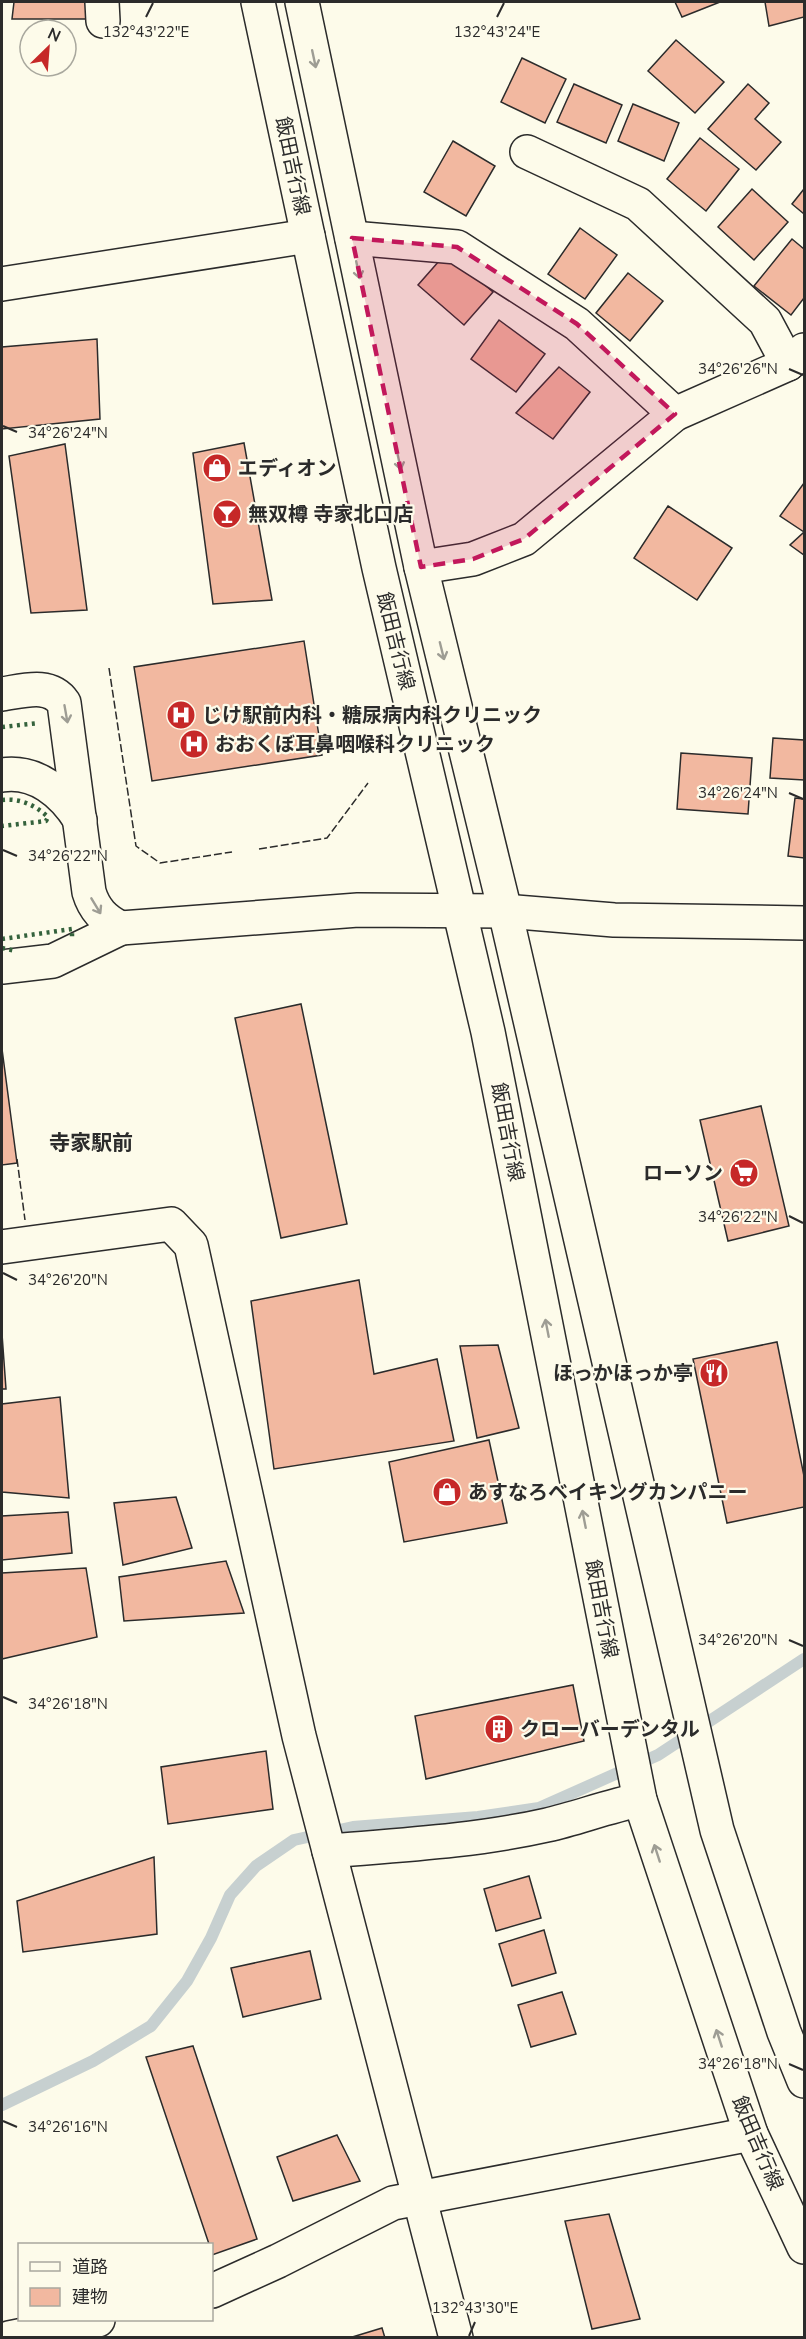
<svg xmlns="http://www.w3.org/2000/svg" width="806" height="2339" font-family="'Nunito Sans','Noto Sans JP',sans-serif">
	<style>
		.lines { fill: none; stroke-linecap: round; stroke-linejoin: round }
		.stream { stroke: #c7d0d0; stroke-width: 12 }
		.building { fill: #f2b8a0; stroke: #2b2b2b; stroke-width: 1.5 }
		.minor-casing { stroke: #2b2b2b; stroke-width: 36 }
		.tertiary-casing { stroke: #2b2b2b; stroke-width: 36 }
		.secondary-casing { stroke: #2b2b2b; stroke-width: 36 }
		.minor { stroke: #fdfbea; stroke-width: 33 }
		.tertiary { stroke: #fdfbea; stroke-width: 33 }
		.secondary { stroke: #fdfbea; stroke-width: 33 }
		.hedge { stroke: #34623c; stroke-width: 4.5; stroke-dasharray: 3 4.5; stroke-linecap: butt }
		.fence { stroke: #2b2b2b; stroke-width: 1.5; stroke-dasharray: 8 3; stroke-linecap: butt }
		.oneway { stroke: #9e9d94 }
		.marked { fill: #c2185b; fill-opacity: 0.2; stroke: #c2185b; stroke-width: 4.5; stroke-dasharray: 12 8; stroke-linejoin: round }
		.ticks { fill: none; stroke: #2b2b2b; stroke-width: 2 }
		.labels { text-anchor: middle; stroke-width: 4.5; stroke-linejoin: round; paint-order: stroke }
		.street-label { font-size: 20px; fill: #2b2b2b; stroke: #fdfbea }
		.poi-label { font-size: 20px; font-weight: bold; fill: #2b2b2b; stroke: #fdfbea; text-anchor: start }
		.neighbourhood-label { font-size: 21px; font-weight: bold; fill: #2b2b2b; stroke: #fdfbea }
		.ticks-label { font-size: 15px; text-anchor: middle; fill: #2b2b2b; stroke: #fdfbea; stroke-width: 4.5; stroke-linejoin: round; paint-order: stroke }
	</style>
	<rect width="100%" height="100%" fill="#fdfbea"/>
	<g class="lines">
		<!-- stream -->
		<polyline class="stream" points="2,2105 93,2061 151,2026 187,1981 211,1938 230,1895 256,1866 294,1840 353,1827 478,1817 539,1808 658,1755 804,1659"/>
	</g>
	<!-- building -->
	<g class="building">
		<polygon points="14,2 90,2 89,19 12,19"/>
		<polygon points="675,2 720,2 682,17"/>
		<polygon points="765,2 804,2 804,17 769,26"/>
		<polygon points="676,40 724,82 695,113 648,71"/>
		<polygon points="522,58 566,79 545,123 501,102"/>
		<polygon points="574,84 622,105 606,143 557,122"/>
		<polygon points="748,84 769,103 755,119 781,142 756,170 708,129"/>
		<polygon points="633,104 679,123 664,161 618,141"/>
		<polygon points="700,138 739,169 706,211 667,179"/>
		<polygon points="453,141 495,166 466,216 424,192"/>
		<polygon points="752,189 788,222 754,260 718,227"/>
		<polygon points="804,189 804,214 792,204"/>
		<polygon points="580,228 617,255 585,299 548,274"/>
		<polygon points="792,239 804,249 804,298 791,315 754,286"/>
		<polygon points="447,252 493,292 464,325 418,285"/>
		<polygon points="628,273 663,301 630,341 596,313"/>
		<polygon points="499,320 545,354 516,392 471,359"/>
		<polygon points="97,339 100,419 2,429 2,347"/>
		<polygon points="559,367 590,392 553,439 516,413"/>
		<polygon points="244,443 272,600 213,604 193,453"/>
		<polygon points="65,444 87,610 31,613 9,456"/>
		<polygon points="804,483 804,555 790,545 804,532 780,516"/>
		<polygon points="668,506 732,548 697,600 634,558"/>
		<polygon points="304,641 322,755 152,781 134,667"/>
		<polygon points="773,738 804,740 804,780 770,778"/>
		<polygon points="681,753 752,758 748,814 677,809"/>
		<polygon points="795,798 804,799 804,858 788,856"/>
		<polygon points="301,1004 347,1224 281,1238 235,1018"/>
		<polygon points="2,1049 17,1163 2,1165"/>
		<polygon points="761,1106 789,1226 728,1241 700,1120"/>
		<polygon points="359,1280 374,1374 437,1359 454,1441 274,1469 251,1301"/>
		<polygon points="2,1334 6,1389 2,1389"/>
		<polygon points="777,1342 804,1476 804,1507 727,1523 693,1359"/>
		<polygon points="498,1345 519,1428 477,1438 460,1346"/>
		<polygon points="60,1397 69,1498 2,1492 2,1404"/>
		<polygon points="489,1440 507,1523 404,1542 389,1462"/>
		<polygon points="176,1497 192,1548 123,1565 114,1503"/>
		<polygon points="68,1512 72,1553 2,1560 2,1516"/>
		<polygon points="226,1561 244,1613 124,1621 119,1577"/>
		<polygon points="86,1568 97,1637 2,1659 2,1573"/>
		<polygon points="573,1685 584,1741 426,1779 415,1716"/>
		<polygon points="266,1751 273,1809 168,1824 161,1767"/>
		<polygon points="154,1857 157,1934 23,1952 17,1901"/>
		<polygon points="529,1876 541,1918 496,1931 484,1889"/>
		<polygon points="544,1930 556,1973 512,1986 499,1944"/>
		<polygon points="310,1951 321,1999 243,2017 231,1968"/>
		<polygon points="562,1992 576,2034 531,2047 518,2005"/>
		<polygon points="193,2046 257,2239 212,2255 212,2244 209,2244 146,2057"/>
		<polygon points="337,2135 360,2181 293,2201 277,2157"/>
		<polygon points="609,2214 640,2319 592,2329 565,2221"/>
		<polygon points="382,2328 385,2338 349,2338"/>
	</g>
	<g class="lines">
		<!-- minor casing -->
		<g class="minor-casing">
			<g id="minor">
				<polyline points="102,2 103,21"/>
				<polyline points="527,152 638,204 765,321 788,364"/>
				<polyline points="352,238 457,247 577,324 675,414"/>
				<polyline points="2,284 308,236"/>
				<polyline points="421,567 473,559 524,539 675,414 788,364 804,350"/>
				<path d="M2 694C23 691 50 682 64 703L89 892C94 909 104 920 121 928L53 961 2 967"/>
				<path d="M2 775C36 770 63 793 80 820"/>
				<polyline points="2,1247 171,1224 191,1245 299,1736 456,2338"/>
				<path d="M329 1851C401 1845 476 1841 547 1825 578 1818 608 1806 640 1800"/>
				<polyline points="212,2291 278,2261 393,2203 751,2134"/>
				<polyline points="9,2338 98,2320"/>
			</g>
		</g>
		<!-- tertiary casing -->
		<g class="tertiary-casing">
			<polyline id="tertiary" points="121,928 358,910 505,911 614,920 804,923"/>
		</g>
		<!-- secondary casing -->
		<g class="secondary-casing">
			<g id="secondary">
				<polyline points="258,2 379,568 488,1032 640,1800 751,2134 804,2247"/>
				<polyline points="302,2 421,567 505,911 717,1830 784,2032 804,2081"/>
			</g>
		</g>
		<!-- minor -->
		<use href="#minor" class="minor"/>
		<!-- tertiary -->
		<use href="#tertiary" class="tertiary"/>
		<!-- secondary -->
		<use href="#secondary" class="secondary"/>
		<!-- hedge -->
		<g class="hedge">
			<polyline points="2,727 39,723"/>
			<path d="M2 800C20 798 35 805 48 817L46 821 2 826"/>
			<polyline points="2,939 72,929 72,938"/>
			<polyline points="2,948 16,951"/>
		</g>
		<!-- fence -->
		<g class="fence">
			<polyline points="109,668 136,846 160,863 232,852"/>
			<polyline points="259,849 327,838 368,783"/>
			<polyline points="17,1159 25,1220"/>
		</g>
	</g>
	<!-- one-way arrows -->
	<defs><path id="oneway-shaft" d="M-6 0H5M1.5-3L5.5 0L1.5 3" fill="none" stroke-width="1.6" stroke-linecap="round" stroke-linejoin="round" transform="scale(1.5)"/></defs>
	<g class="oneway">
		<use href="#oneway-shaft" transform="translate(314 59) rotate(78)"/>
		<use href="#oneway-shaft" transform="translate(358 270) rotate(78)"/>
		<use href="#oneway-shaft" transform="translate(399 461) rotate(78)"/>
		<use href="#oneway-shaft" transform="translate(442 651) rotate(76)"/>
		<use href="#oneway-shaft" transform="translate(66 714) rotate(80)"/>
		<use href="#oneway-shaft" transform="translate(96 906) rotate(59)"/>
		<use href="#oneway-shaft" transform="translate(547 1328) rotate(-101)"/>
		<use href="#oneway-shaft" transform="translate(584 1519) rotate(-101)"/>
		<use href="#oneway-shaft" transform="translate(657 1853) rotate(-108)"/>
		<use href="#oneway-shaft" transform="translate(719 2038) rotate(-108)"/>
	</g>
	<!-- marked area -->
	<path class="marked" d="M352 238 457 247 577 324 675 414 524 539 473 559 421 567Z"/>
	<!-- ticks -->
	<path class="ticks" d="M146 17 153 3M497 17 504 3M789 369 803 375M3 426 17 432M789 793 803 799M3 850 17 856M789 1216 803 1223M3 1273 17 1280M789 1640 803 1646M3 1697 17 1703M789 2064 803 2070M3 2121 17 2127M469 2336 475 2322"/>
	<!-- icons -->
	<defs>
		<g id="shop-disc" transform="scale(1.5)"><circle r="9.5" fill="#c62828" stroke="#fdfbea"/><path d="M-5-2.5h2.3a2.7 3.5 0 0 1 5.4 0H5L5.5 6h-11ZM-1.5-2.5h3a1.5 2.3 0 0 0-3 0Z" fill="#fff"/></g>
		<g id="bar-disc" transform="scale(1.5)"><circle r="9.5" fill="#c62828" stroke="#fdfbea"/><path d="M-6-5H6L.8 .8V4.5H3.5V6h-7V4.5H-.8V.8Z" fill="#fff"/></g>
		<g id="hospital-disc" transform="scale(1.5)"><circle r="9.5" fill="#c62828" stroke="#fdfbea"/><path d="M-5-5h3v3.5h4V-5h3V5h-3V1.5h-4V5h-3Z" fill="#fff"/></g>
		<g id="supermarket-disc" transform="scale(1.5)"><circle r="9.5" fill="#c62828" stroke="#fdfbea"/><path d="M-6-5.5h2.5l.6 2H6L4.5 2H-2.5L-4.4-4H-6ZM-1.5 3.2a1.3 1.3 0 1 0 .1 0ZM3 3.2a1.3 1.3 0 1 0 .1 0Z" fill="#fff"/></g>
		<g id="restaurant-disc" transform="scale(1.5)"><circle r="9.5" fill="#c62828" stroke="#fdfbea"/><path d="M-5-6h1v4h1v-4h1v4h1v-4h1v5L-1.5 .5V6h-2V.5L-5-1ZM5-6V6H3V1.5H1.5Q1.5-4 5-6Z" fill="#fff"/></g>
		<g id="building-disc" transform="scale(1.5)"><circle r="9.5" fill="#c62828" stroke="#fdfbea"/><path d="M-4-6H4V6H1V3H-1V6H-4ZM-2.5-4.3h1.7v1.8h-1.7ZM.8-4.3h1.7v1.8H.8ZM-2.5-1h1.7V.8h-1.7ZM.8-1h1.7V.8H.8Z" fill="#fff"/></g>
	</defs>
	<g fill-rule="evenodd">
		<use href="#shop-disc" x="217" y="468"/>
		<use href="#bar-disc" x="227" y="514"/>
		<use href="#hospital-disc" x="181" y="715"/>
		<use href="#hospital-disc" x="194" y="744"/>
		<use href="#supermarket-disc" x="744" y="1173"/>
		<use href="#restaurant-disc" x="714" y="1373"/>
		<use href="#shop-disc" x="447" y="1492"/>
		<use href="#building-disc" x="499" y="1729"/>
	</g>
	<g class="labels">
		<!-- street labels -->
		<g class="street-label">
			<text transform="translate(293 166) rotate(78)" y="7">飯田吉行線</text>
			<text transform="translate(396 641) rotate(76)" y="7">飯田吉行線</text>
			<text transform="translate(508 1132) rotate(79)" y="7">飯田吉行線</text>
			<text transform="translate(602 1609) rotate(79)" y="7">飯田吉行線</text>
			<text transform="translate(758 2143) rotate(67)" y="7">飯田吉行線</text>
		</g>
		<!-- poi labels -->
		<g class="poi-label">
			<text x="238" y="475">エディオン</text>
			<text x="248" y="521">無双樽 寺家北口店</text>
			<text x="202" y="722">じけ駅前内科・糖尿病内科クリニック</text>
			<text x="215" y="751">おおくぼ耳鼻咽喉科クリニック</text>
			<text x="723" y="1180" text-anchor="end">ローソン</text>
			<text x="693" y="1380" text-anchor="end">ほっかほっか亭</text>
			<text x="468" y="1499">あすなろベイキングカンパニー</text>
			<text x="520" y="1736">クローバーデンタル</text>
		</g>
		<!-- neighbourhood labels -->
		<g class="neighbourhood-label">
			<text x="91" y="1150">寺家駅前</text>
		</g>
	</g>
	<g class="ticks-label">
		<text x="146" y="37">132°43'22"E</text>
		<text x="497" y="37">132°43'24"E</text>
		<text x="738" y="374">34°26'26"N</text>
		<text x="68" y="438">34°26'24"N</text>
		<text x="738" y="798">34°26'24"N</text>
		<text x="68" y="861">34°26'22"N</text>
		<text x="738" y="1222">34°26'22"N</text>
		<text x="68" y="1285">34°26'20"N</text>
		<text x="738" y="1645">34°26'20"N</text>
		<text x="68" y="1709">34°26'18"N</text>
		<text x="738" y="2069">34°26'18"N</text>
		<text x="68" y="2132">34°26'16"N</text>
		<text x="475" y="2313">132°43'30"E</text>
	</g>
	<!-- border -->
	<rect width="806" height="2339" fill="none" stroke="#2b2b2b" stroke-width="6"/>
	<!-- legend -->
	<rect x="18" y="2243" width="195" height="78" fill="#fdfbea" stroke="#a9a89e" stroke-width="1.5"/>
	<rect x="30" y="2262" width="30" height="9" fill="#fdfbea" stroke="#a9a89e" stroke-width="1.5"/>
	<text x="72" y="2273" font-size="18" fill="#2b2b2b">道路</text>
	<rect x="30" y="2288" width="30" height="18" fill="#f2b8a0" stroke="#a9a89e" stroke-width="1.5"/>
	<text x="72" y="2303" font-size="18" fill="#2b2b2b">建物</text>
	<!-- north arrow -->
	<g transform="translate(48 48) rotate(25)"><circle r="28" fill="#fdfbea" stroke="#a9a89e" stroke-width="1.5"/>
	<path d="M0-4.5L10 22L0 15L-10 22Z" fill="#c62828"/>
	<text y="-9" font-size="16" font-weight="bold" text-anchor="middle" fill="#2b2b2b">N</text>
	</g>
</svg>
